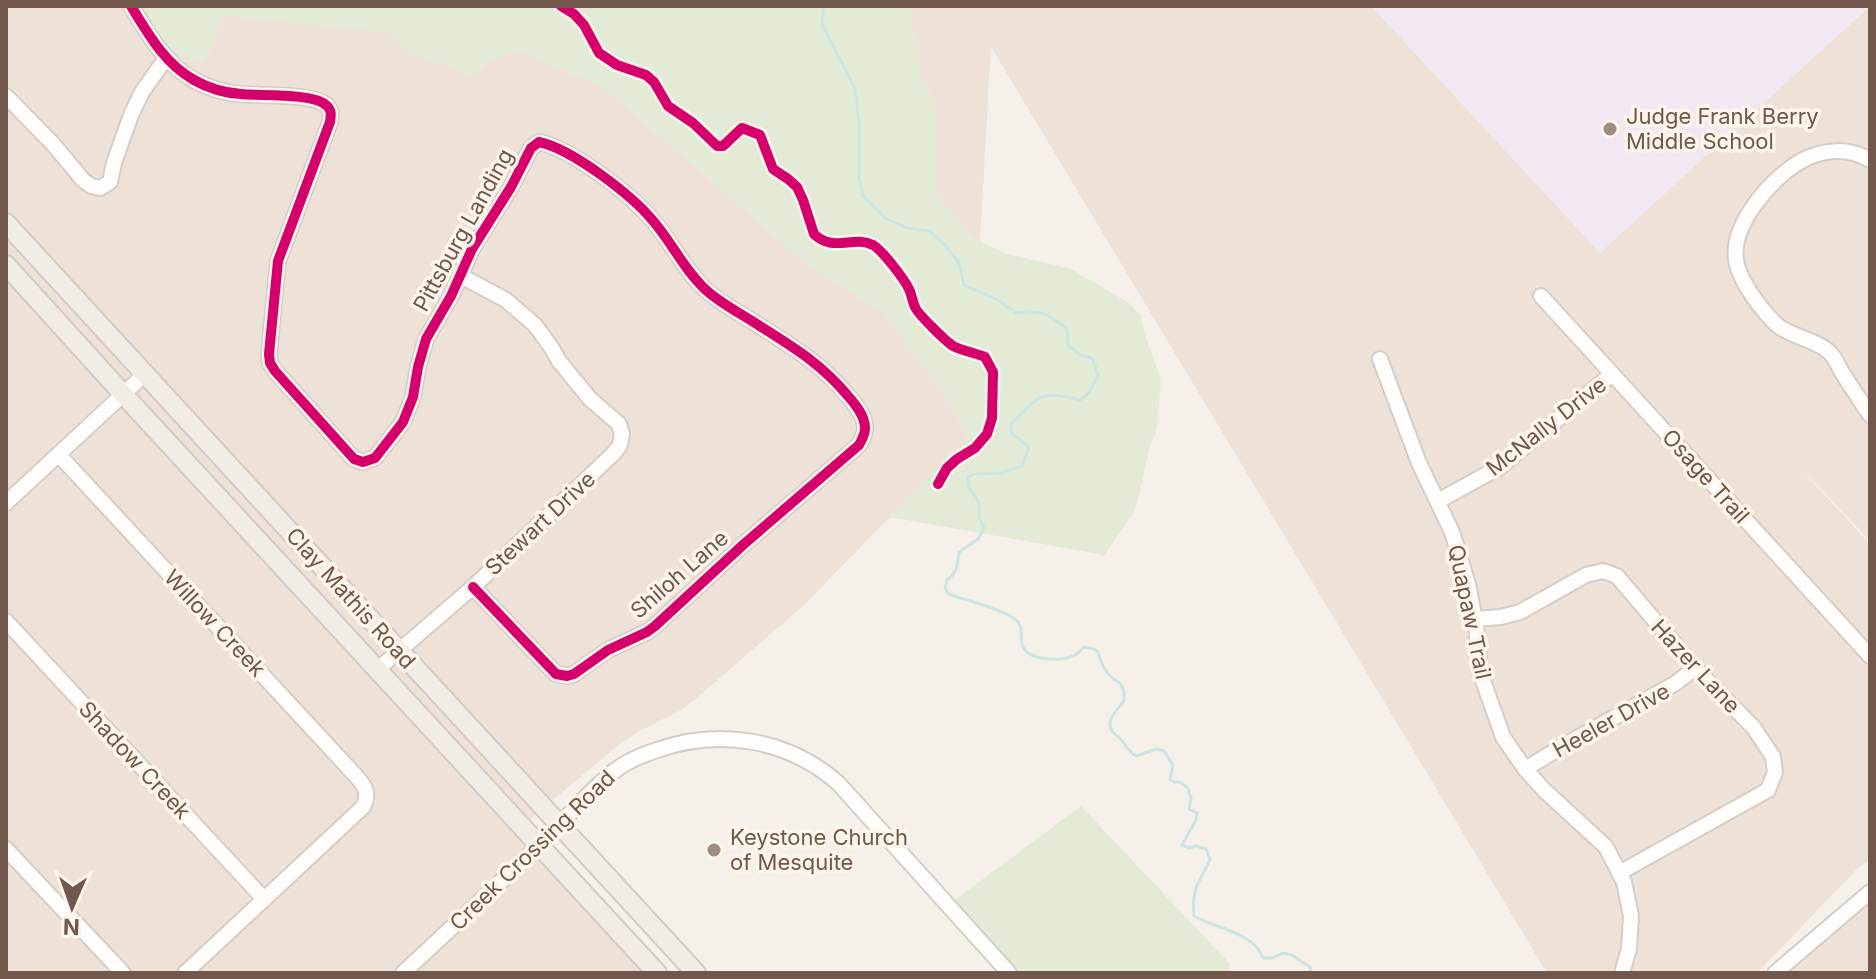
<svg xmlns="http://www.w3.org/2000/svg" width="1876" height="979" font-family="Inter,sans-serif">
	<style>
		.residential { fill: #eee2d8 }
		.education { fill: #f1e8f1 }
		.green { fill: #e3ebd6 }
		.lines { fill: none; stroke-linecap: round; stroke-linejoin: round }
		.stream { stroke: #cce4e4; stroke-width: 3 }
		.minor-casing { stroke: #d4cdc8; stroke-width: 18 }
		.major-casing { stroke: #d4cbc6; stroke-width: 22 }
		.minor { stroke: #fefdfc; stroke-width: 14 }
		.major { stroke: #f1ece6; stroke-width: 18 }
		.cycleway-casing { stroke: #fdf5eb; stroke-width: 15 }
		.cycleway { stroke: #d6006c; stroke-width: 10 }
		.poi-dot { fill: #9f8d83; stroke: #fdf5eb; stroke-width: 3 }
		.labels { text-anchor: middle; stroke-width: 7; stroke-linejoin: round; paint-order: stroke }
		.poi-label { font-size: 22px; fill: #71574c; stroke: #fdf5eb; text-anchor: start }
		.street-label { font-size: 22px; fill: #71574c; stroke: #fdf5eb }
	</style>
	<rect width="100%" height="100%" fill="#f5f0ea"/>
	<!-- residential -->
	<g class="residential">
		<polygon points="6,6 1373,6 1601,251 1870,6 1870,541 1790,457 1870,544 1870,860 1857,869 1757,973 1547,973 991,47 969,436 802,607 685,708 636,733 616,747 516,831 645,973 6,973"/>
		<polygon points="1870,902 1870,973 1790,973 1829,936"/>
	</g>
	<!-- education -->
	<polygon class="education" points="1371,6 1869,6 1600,253"/>
	<!-- green -->
	<g class="green">
		<path d="M144 6H910L920 78 930 92 935 111 936 127 934 146 936 181 940 199 973 237 1004 253 1071 269 1129 303 1141 316 1144 332 1161 380 1157 429 1150 445 1139 496 1134 512 1103 557 1099 554 890 517 968 436 943 392 884 313 807 265 605 89 519 51 488 62 473 76 408 53 390 33 223 16C221 24 218 29 215 37 210 48 212 54 202 63 175 62 148 32 144 6Z"/>
		<polygon points="1081,806 1230,964 1229,973 1017,973 952,902"/>
	</g>
	<g class="lines">
		<!-- stream -->
		<path class="stream" d="M824 6 822 24 855 89 859 124V178L863 196 885 218 907 228 929 231 944 244 959 263 964 285 998 300 1016 313C1040 309 1049 314 1067 329L1068 345 1079 354 1093 359 1098 376 1089 393 1080 400C1038 390 1040 395 1011 424V433L1029 447 1022 466 1001 473 974 474 968 477V486C971 492 977 496 978 502 981 514 976 515 984 528L978 539 959 552C957 565 958 572 947 580L945 588 949 594C965 600 1009 611 1018 622 1024 629 1019 639 1023 647 1030 661 1062 662 1075 655 1078 653 1081 650 1084 647L1094 649 1098 652C1101 665 1108 677 1120 683L1124 691V701C1118 709 1105 720 1112 731 1115 735 1120 737 1122 741 1128 748 1128 751 1136 756L1156 749 1164 751 1173 765 1170 779 1174 782H1180L1188 788 1191 799 1189 809 1197 813 1196 820 1182 845 1189 848 1196 846 1206 849 1210 859C1206 870 1202 874 1198 883 1193 893 1193 905 1194 916 1216 929 1254 932 1263 958H1272L1283 953 1292 955 1310 967 1311 973"/>
		<!-- minor casing -->
		<g class="minor-casing">
			<g id="minor">
				<path d="M131 6C148 34 165 64 194 80 208 88 225 93 241 94 260 96 313 93 326 105 332 110 331 115 330 122L278 261 269 354 270 363 275 371 354 459 363 462 375 458 403 422 413 397 418 367 426 339 451 296 472 249 511 187 531 148 539 142C572 149 632 195 654 222 672 243 685 271 706 290 719 302 736 311 752 321 789 345 819 361 848 396 856 405 865 416 865 428 865 435 862 439 859 445L744 544 655 626 647 632 608 650 574 674 567 676 556 674 473 587"/>
				<polyline points="6,96 53,144 83,180 91,186 100,188 110,182 114,163 131,115 142,92 166,58"/>
				<path d="M1870 160C1848 147 1823 149 1801 161 1771 178 1727 228 1737 265 1742 284 1762 311 1777 325 1791 337 1819 340 1831 354 1836 359 1839 368 1843 374 1852 388 1861 402 1870 415"/>
				<polyline points="1541,296 1870,656"/>
				<polyline points="1380,359 1419,463 1452,532 1468,584 1476,626 1480,672 1503,737 1525,769 1544,790 1606,847 1624,882 1631,916 1629,949 1622,973"/>
				<path d="M59 455 356 776C365 786 370 794 363 807L185 973"/>
				<polyline points="1438,501 1500,467 1612,374"/>
				<polyline points="6,503 146,373"/>
				<polyline points="1475,619 1501,617 1520,612 1586,575 1603,571 1617,576 1695,668 1754,728 1773,757 1775,772 1768,790 1619,873"/>
				<polyline points="6,621 264,899"/>
				<polyline points="378,669 473,587 614,453 620,445 622,434 619,424 590,399 559,361 551,347 535,325 506,300 461,276"/>
				<polyline points="1525,769 1568,743 1676,683 1695,668"/>
				<polyline points="6,849 123,973"/>
				<path d="M403 973C446 933 489 893 531 853 559 827 584 796 613 772 625 762 642 755 657 750 719 728 788 739 838 783L1009 973"/>
				<polyline points="1775,973 1870,892"/>
			</g>
		</g>
		<!-- major casing -->
		<g class="major-casing">
			<g id="major">
				<polyline points="6,223 696,973"/>
				<polyline points="6,265 123,394 657,973"/>
			</g>
		</g>
		<!-- minor -->
		<use href="#minor" class="minor"/>
		<!-- major -->
		<use href="#major" class="major"/>
		<!-- cycleway casing -->
		<g class="cycleway-casing">
			<g id="cycleway">
				<path d="M131 6C148 34 165 64 194 80 208 88 225 93 241 94 260 96 313 93 326 105 332 110 331 115 330 122L278 261 269 354 270 363 275 371 354 459 363 462 375 458 403 422 413 397 418 367 426 339 451 296 472 249 511 187 531 148 539 142C572 149 632 195 654 222 672 243 685 271 706 290 719 302 736 311 752 321 789 345 819 361 848 396 856 405 865 416 865 428 865 435 862 439 859 445L744 544 655 626 647 632 608 650 574 674 567 676 556 674 473 587"/>
				<path d="M561 6 574 14 584 25 599 53 617 65 646 75 654 82 668 106 693 123 717 146H723L742 128 760 135 773 169 788 179 797 187 803 200 814 234C834 253 853 235 873 245 883 251 904 279 909 289 912 295 912 301 915 307 917 313 948 344 955 347 964 351 975 353 985 357L993 372 992 418 987 434 975 448 957 459 947 468 938 484"/>
			</g>
		</g>
		<!-- cycleway -->
		<use href="#cycleway" class="cycleway"/>
	</g>
	<!-- markers -->
	<g class="poi-dot">
		<circle cx="1610" cy="129" r="8"/>
		<circle cx="714" cy="850" r="8"/>
	</g>
	<g class="labels">
		<!-- poi labels -->
		<g class="poi-label">
			<text x="1626" y="124">Judge Frank Berry<tspan x="1626" dy="25">Middle School</tspan></text>
			<text x="730" y="845">Keystone Church<tspan x="730" dy="25">of Mesquite</tspan></text>
		</g>
		<!-- street labels -->
		<g class="street-label">
			<text transform="translate(463 230) rotate(-61)" y="8">Pittsburg Landing</text>
			<text transform="translate(1546 426) rotate(-38)" y="8">McNally Drive</text>
			<text transform="translate(1706 476) rotate(48)" y="8">Osage Trail</text>
			<text transform="translate(540 523) rotate(-43)" y="8">Stewart Drive</text>
			<text transform="translate(679 574) rotate(-41)" y="8">Shiloh Lane</text>
			<text transform="translate(351 598) rotate(48)" y="8">Clay Mathis Road</text>
			<text transform="translate(1470 612) rotate(78)" y="8">Quapaw Trail</text>
			<text transform="translate(215 623) rotate(47)" y="8">Willow Creek</text>
			<text transform="translate(1696 666) rotate(47)" y="8">Hazer Lane</text>
			<text transform="translate(1611 720) rotate(-29)" y="8">Heeler Drive</text>
			<text transform="translate(135 760) rotate(47)" y="8">Shadow Creek</text>
			<text transform="translate(532 850) rotate(-44)" y="8">Creek Crossing Road</text>
		</g>
	</g>
	<!-- border -->
	<rect width="1876" height="979" fill="none" stroke="#71574c" stroke-width="16"/>
	<!-- north arrow -->
	<g transform="translate(72 907) rotate(182)" stroke="#fdf5eb" stroke-width="6" paint-order="stroke">
	<path d="M0-6L14 30L0 20L-14 30Z" fill="#71574c"/>
	<text y="-12" font-size="22" font-weight="bold" text-anchor="middle" fill="#71574c">N</text>
	</g>
</svg>
